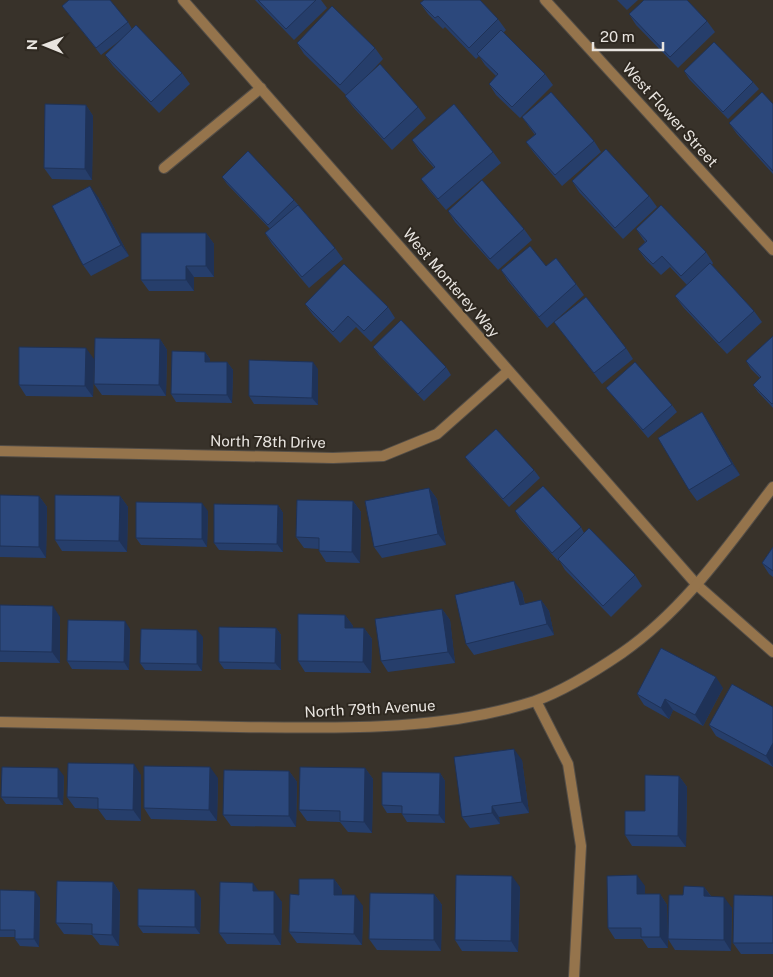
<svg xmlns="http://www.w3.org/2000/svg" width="773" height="977" font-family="'Public Sans',sans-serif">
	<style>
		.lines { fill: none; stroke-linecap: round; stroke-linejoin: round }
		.minor-casing { stroke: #544e47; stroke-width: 12 }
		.minor { stroke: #95744c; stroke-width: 10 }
		.wall { fill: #263e6b }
		.shaded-wall { fill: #1f3257 }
		.building { fill: #2c487c; stroke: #1f3257 }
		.labels { text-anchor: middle; stroke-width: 4; stroke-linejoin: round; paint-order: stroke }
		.street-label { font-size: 15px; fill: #e8e4df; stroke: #2e2820 }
	</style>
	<rect width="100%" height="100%" fill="#38322a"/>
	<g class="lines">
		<!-- minor casing -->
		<g class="minor-casing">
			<g id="minor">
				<polyline points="183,0 697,585 773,652"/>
				<polyline points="545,0 773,250"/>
				<polyline points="164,168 261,88"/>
				<polyline points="0,451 333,458 383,456 437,434 508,371"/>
				<polyline points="536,701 568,764 581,846 574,977"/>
				<path d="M0 722C79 724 159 725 238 727 337 728 439 732 535 701 563 691 597 670 622 653 684 610 728 546 773 487"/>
			</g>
		</g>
		<!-- minor -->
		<use href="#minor" class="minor"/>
	</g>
	<!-- wall -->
	<g class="wall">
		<polygon points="255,0 321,0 327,8 294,40"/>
		<polygon points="617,0 638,0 627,10"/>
		<polygon points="420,3 498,19 506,30 503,33 545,74 553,85 520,118 496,95 489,84 496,76 485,65 479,56 476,59 445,27 443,29 428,14"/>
		<polygon points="62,6 128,22 132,29 182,73 190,84 159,113 113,66 105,55 123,38 101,55"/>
		<polygon points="629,14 707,21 715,32 678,68 636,25"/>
		<polygon points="297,43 375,48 383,59 366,77 418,107 426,118 392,150 353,107 345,96 346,95 304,54"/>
		<polygon points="684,71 753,82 759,89 728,119 689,79"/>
		<polygon points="773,104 773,174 737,134 729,123"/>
		<polygon points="86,105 93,116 92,180 52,179 44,168"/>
		<polygon points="522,117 594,141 601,152 562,186 534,153 526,142 535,135"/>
		<polygon points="412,140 493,152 501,163 446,210 429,190 421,179 434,168 419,151"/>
		<polygon points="222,177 294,200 335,248 343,259 309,288 272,244 265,233 270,229 227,184"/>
		<polygon points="572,181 649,196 657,207 623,239 579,192"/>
		<polygon points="98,197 129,256 91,276 83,265"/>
		<polygon points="448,211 524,229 532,240 498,270 455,222"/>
		<polygon points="636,229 706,252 713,263 712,265 754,311 762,322 727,354 683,307 675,296 687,285 670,267 661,275 646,260 638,249 645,242"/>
		<polygon points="206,233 214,244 214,277 194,277 194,291 149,291 141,280"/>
		<polygon points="546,266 576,284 584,295 547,328 508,281 501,270"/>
		<polygon points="305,304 388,307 395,318 371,342 356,327 340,343 313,315"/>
		<polygon points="554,322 626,348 633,359 602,384"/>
		<polygon points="773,336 773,408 758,392 753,385 760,378 751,369 746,361"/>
		<polygon points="160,339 167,350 166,396 102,395 94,384"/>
		<polygon points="373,347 446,367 451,375 424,401 379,355"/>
		<polygon points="205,352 210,359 210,362 227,362 233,370 232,403 176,402 171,394"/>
		<polygon points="94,359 93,397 26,396 19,385"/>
		<polygon points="318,369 318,405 254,404 249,396"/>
		<polygon points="606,388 672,405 677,412 648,438 612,395"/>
		<polygon points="702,412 709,423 740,475 697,501 689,490"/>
		<polygon points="465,457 534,470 540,478 509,507 471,465"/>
		<polygon points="429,488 437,499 446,545 382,558 374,547"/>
		<polygon points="0,495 39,496 47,507 46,558 0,557"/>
		<polygon points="120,496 128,507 127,552 62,551 55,540"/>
		<polygon points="353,501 361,512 360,563 326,562 319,551 319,549 304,548 296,537"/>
		<polygon points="278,505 283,513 283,552 219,550 214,543"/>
		<polygon points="208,511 207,547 141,545 136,538"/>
		<polygon points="515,511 581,527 584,533 635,575 642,586 611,617 565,570 559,560 558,561 520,519"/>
		<polygon points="773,547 773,577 769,574 762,563"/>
		<polygon points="522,592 525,604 541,600 549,611 554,635 474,655 466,644"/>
		<polygon points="0,605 60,617 60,663 0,662"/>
		<polygon points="442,609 450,620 455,663 388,672 381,661"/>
		<polygon points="345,615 353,626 353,628 364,628 372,639 371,673 305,672 298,661"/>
		<polygon points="276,628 281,635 281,670 224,669 219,662"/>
		<polygon points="130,629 129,670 72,669 67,661"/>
		<polygon points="203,637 202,671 145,670 140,663"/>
		<polygon points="723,688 703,726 673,710 669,719 644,705 637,694"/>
		<polygon points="773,707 773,767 716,736 709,725"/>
		<polygon points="522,760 529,813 499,817 500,824 470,828 462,817"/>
		<polygon points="365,768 373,779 372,833 348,832 340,822 307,821 299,810"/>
		<polygon points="289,771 297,782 296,827 231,826 223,815"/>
		<polygon points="440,773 445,781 445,823 407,822 402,814 402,813 387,813 382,805"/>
		<polygon points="141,775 141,821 106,820 98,809 75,808 67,797"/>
		<polygon points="64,776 63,805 6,804 1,797"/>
		<polygon points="679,776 687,787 686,847 632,846 625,835 645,811"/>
		<polygon points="218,778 217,821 151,819 144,808"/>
		<polygon points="334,879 342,890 342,895 363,906 362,945 297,943 289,932 299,895"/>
		<polygon points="113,882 120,893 119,946 100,945 92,935 64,934 56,923"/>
		<polygon points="645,886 645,894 660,894 667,905 668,948 648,948 642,939 615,939 608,928"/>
		<polygon points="520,887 518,952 462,951 455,940"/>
		<polygon points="704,887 711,896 732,908 731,951 675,950 668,939 683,895"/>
		<polygon points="0,890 40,898 39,947 20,946 15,939 15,937 0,937"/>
		<polygon points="259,891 282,902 281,945 227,944 219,933"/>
		<polygon points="434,894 442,905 441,951 377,950 369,939"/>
		<polygon points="773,896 773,954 741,954 733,943"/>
		<polygon points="201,898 200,934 143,933 138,926"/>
	</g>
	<!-- shaded-wall -->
	<g class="shaded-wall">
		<polygon points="86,105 93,116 92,180 85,169"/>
		<polygon points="90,186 98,197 129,256 121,245"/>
		<polygon points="206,233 214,244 214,277 206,266"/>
		<polygon points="186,266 194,277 194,291 186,280"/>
		<polygon points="160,339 167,350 166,396 159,385"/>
		<polygon points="86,348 94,359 93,397 85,386"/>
		<polygon points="205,352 210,359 210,369 205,362"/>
		<polygon points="227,362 233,370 232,403 227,395"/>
		<polygon points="313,362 318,369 318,405 312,398"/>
		<polygon points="702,412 709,423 740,475 732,464"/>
		<polygon points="429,488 437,499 446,545 438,534"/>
		<polygon points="39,496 47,507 46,558 39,547"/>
		<polygon points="120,496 128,507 127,552 119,541"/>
		<polygon points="353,501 361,512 360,563 352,552"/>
		<polygon points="202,503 208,511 207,547 202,539"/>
		<polygon points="278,505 283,513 283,552 277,544"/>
		<polygon points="514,581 522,592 527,616 520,605"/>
		<polygon points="541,600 549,611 554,635 547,624"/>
		<polygon points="53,606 60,617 60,663 52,652"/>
		<polygon points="442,609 450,620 455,663 448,652"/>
		<polygon points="345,615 353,626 352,639 345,628"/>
		<polygon points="125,621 130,629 129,670 124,662"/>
		<polygon points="276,628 281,635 281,670 275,663"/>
		<polygon points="364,628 372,639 371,673 363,662"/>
		<polygon points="197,630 203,637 202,671 197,664"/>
		<polygon points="716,677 723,688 703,726 695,715"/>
		<polygon points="665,699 673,710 669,719 661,708"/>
		<polygon points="773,743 773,767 766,756"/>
		<polygon points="514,749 522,760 529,813 522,802"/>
		<polygon points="134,764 141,775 141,821 133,810"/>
		<polygon points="210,767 218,778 217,821 209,810"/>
		<polygon points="58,768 64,776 63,805 58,798"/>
		<polygon points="365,768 373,779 372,833 364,822"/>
		<polygon points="289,771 297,782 296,827 289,816"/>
		<polygon points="440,773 445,781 445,823 439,815"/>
		<polygon points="679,776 687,787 686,847 678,836"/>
		<polygon points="492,806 499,817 500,824 492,813"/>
		<polygon points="637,875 645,886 645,905 637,894"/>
		<polygon points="512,876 520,887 518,952 511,941"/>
		<polygon points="334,879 342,890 342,906 334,895"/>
		<polygon points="113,882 120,893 119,946 112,935"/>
		<polygon points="253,883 261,894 253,891"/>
		<polygon points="704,887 712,898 704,896"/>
		<polygon points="195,890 201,898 200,934 195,927"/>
		<polygon points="35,891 40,898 39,947 34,939"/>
		<polygon points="274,891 282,902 281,945 274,934"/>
		<polygon points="434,894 442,905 441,951 434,940"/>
		<polygon points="660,894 667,905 668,948 660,937"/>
		<polygon points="355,895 363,906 362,945 354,934"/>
		<polygon points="724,897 732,908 731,951 724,940"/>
	</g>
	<!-- building -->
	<g class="building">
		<polygon points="69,0 110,0 128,22 96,48 62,6"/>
		<polygon points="258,0 316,0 286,29"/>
		<polygon points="424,0 480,0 498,19 469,48 438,16 435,18 420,3"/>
		<polygon points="644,0 687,0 707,21 670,57 629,14"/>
		<polygon points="332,6 375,48 340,85 297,43"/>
		<polygon points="136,25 182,73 151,102 105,55"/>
		<polygon points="501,30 545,74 512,107 489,84 498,74 477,54"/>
		<polygon points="714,42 753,82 723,112 684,71"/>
		<polygon points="380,64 418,107 384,139 345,96"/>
		<polygon points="551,92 594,141 555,175 526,142 536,134 522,117"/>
		<polygon points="762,92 773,104 773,171 729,123"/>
		<polygon points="45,104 86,105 85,169 44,168"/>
		<polygon points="454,104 493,152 438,199 421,179 435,167 412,140"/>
		<polygon points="606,149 649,196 615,228 572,181"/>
		<polygon points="248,151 294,200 268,225 222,177"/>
		<polygon points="482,180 524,229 490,259 448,211"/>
		<polygon points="90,186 121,245 83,265 52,206"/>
		<polygon points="298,205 335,248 302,277 265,233"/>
		<polygon points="661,205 706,252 681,276 662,256 653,264 638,249 647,241 636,229"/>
		<polygon points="141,233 206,233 206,266 186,266 186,280 141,280"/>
		<polygon points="530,246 546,266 556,258 576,284 539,317 501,270"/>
		<polygon points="710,263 754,311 719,343 675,296"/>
		<polygon points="344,264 388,307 364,331 348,316 333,332 305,304"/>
		<polygon points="586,297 626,348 594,373 554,322"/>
		<polygon points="401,320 446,367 418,394 373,347"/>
		<polygon points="773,336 773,403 772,404 753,385 761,377 746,361"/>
		<polygon points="95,338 160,339 159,385 94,384"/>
		<polygon points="19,347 86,348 85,386 19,385"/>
		<polygon points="172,351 205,352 205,362 227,362 227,395 171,394"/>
		<polygon points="249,360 313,362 312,398 249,396"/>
		<polygon points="635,362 672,405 643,430 606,388"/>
		<polygon points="702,412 732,464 689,490 658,438"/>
		<polygon points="496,429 534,470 503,499 465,457"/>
		<polygon points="543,486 581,527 552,553 515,511"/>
		<polygon points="429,488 438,534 374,547 365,501"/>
		<polygon points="0,495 39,496 39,547 0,546"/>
		<polygon points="55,495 120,496 119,541 55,540"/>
		<polygon points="297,500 353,501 352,552 319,551 319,538 296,537"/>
		<polygon points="136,502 202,503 202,539 136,538"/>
		<polygon points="214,504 278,505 277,544 214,543"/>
		<polygon points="589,528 635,575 603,606 558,559"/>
		<polygon points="773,547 773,571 762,563"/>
		<polygon points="514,581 520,605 541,600 547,624 466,644 455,595"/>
		<polygon points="0,605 53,606 52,652 0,651"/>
		<polygon points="442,609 448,652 381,661 375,619"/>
		<polygon points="298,614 345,615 345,628 364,628 363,662 298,661"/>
		<polygon points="68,620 125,621 124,662 67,661"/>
		<polygon points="219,627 276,628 275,663 219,662"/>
		<polygon points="141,629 197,630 197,664 140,663"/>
		<polygon points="661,648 716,677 695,715 665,699 661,708 637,694"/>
		<polygon points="732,684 773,707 773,743 766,756 709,725"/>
		<polygon points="514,749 522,802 492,806 492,813 462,817 454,757"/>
		<polygon points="68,763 134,764 133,810 98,809 98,798 67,797"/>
		<polygon points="144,766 210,767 209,810 144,808"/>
		<polygon points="2,767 58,768 58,798 1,797"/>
		<polygon points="300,767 365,768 364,822 340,821 340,811 299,810"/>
		<polygon points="224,770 289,771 289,816 223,815"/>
		<polygon points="382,772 440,773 439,815 402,814 402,806 382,805"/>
		<polygon points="645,775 679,776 678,836 625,835 625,811 645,811"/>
		<polygon points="456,875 512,876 511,941 455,940"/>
		<polygon points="637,875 637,894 660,894 660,937 641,937 641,928 608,928 607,876"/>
		<polygon points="299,879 334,879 334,895 355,895 354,934 289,932 290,894 299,895"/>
		<polygon points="57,881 113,882 112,935 92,934 92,924 56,923"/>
		<polygon points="220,882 253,883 253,891 274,891 274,934 219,933"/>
		<polygon points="684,886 704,887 704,896 724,897 724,940 668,939 669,895 683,895"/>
		<polygon points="138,889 195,890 195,927 138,926"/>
		<polygon points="0,890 35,891 34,939 15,939 15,930 0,930"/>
		<polygon points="370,893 434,894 434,940 369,939"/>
		<polygon points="734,895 773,896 773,943 733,943"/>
	</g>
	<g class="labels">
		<!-- street labels -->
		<g class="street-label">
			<text transform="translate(670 115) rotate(48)" y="5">West Flower Street</text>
			<text transform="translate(451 283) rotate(49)" y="5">West Monterey Way</text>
			<text transform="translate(268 442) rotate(1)" y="5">North 78th Drive</text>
			<text transform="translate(370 709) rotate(-3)" y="5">North 79th Avenue</text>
		</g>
	</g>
	<!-- north arrow -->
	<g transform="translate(45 45) rotate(271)" stroke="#2e2820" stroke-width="4" paint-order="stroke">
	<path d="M0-4L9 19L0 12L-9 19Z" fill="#e8e4df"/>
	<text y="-8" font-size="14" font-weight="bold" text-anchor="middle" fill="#e8e4df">N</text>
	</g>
	<!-- scale -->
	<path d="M593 42v8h70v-8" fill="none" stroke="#e8e4df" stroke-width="2.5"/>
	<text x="600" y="42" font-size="15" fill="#e8e4df" stroke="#2e2820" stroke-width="4" paint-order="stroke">20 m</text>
</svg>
